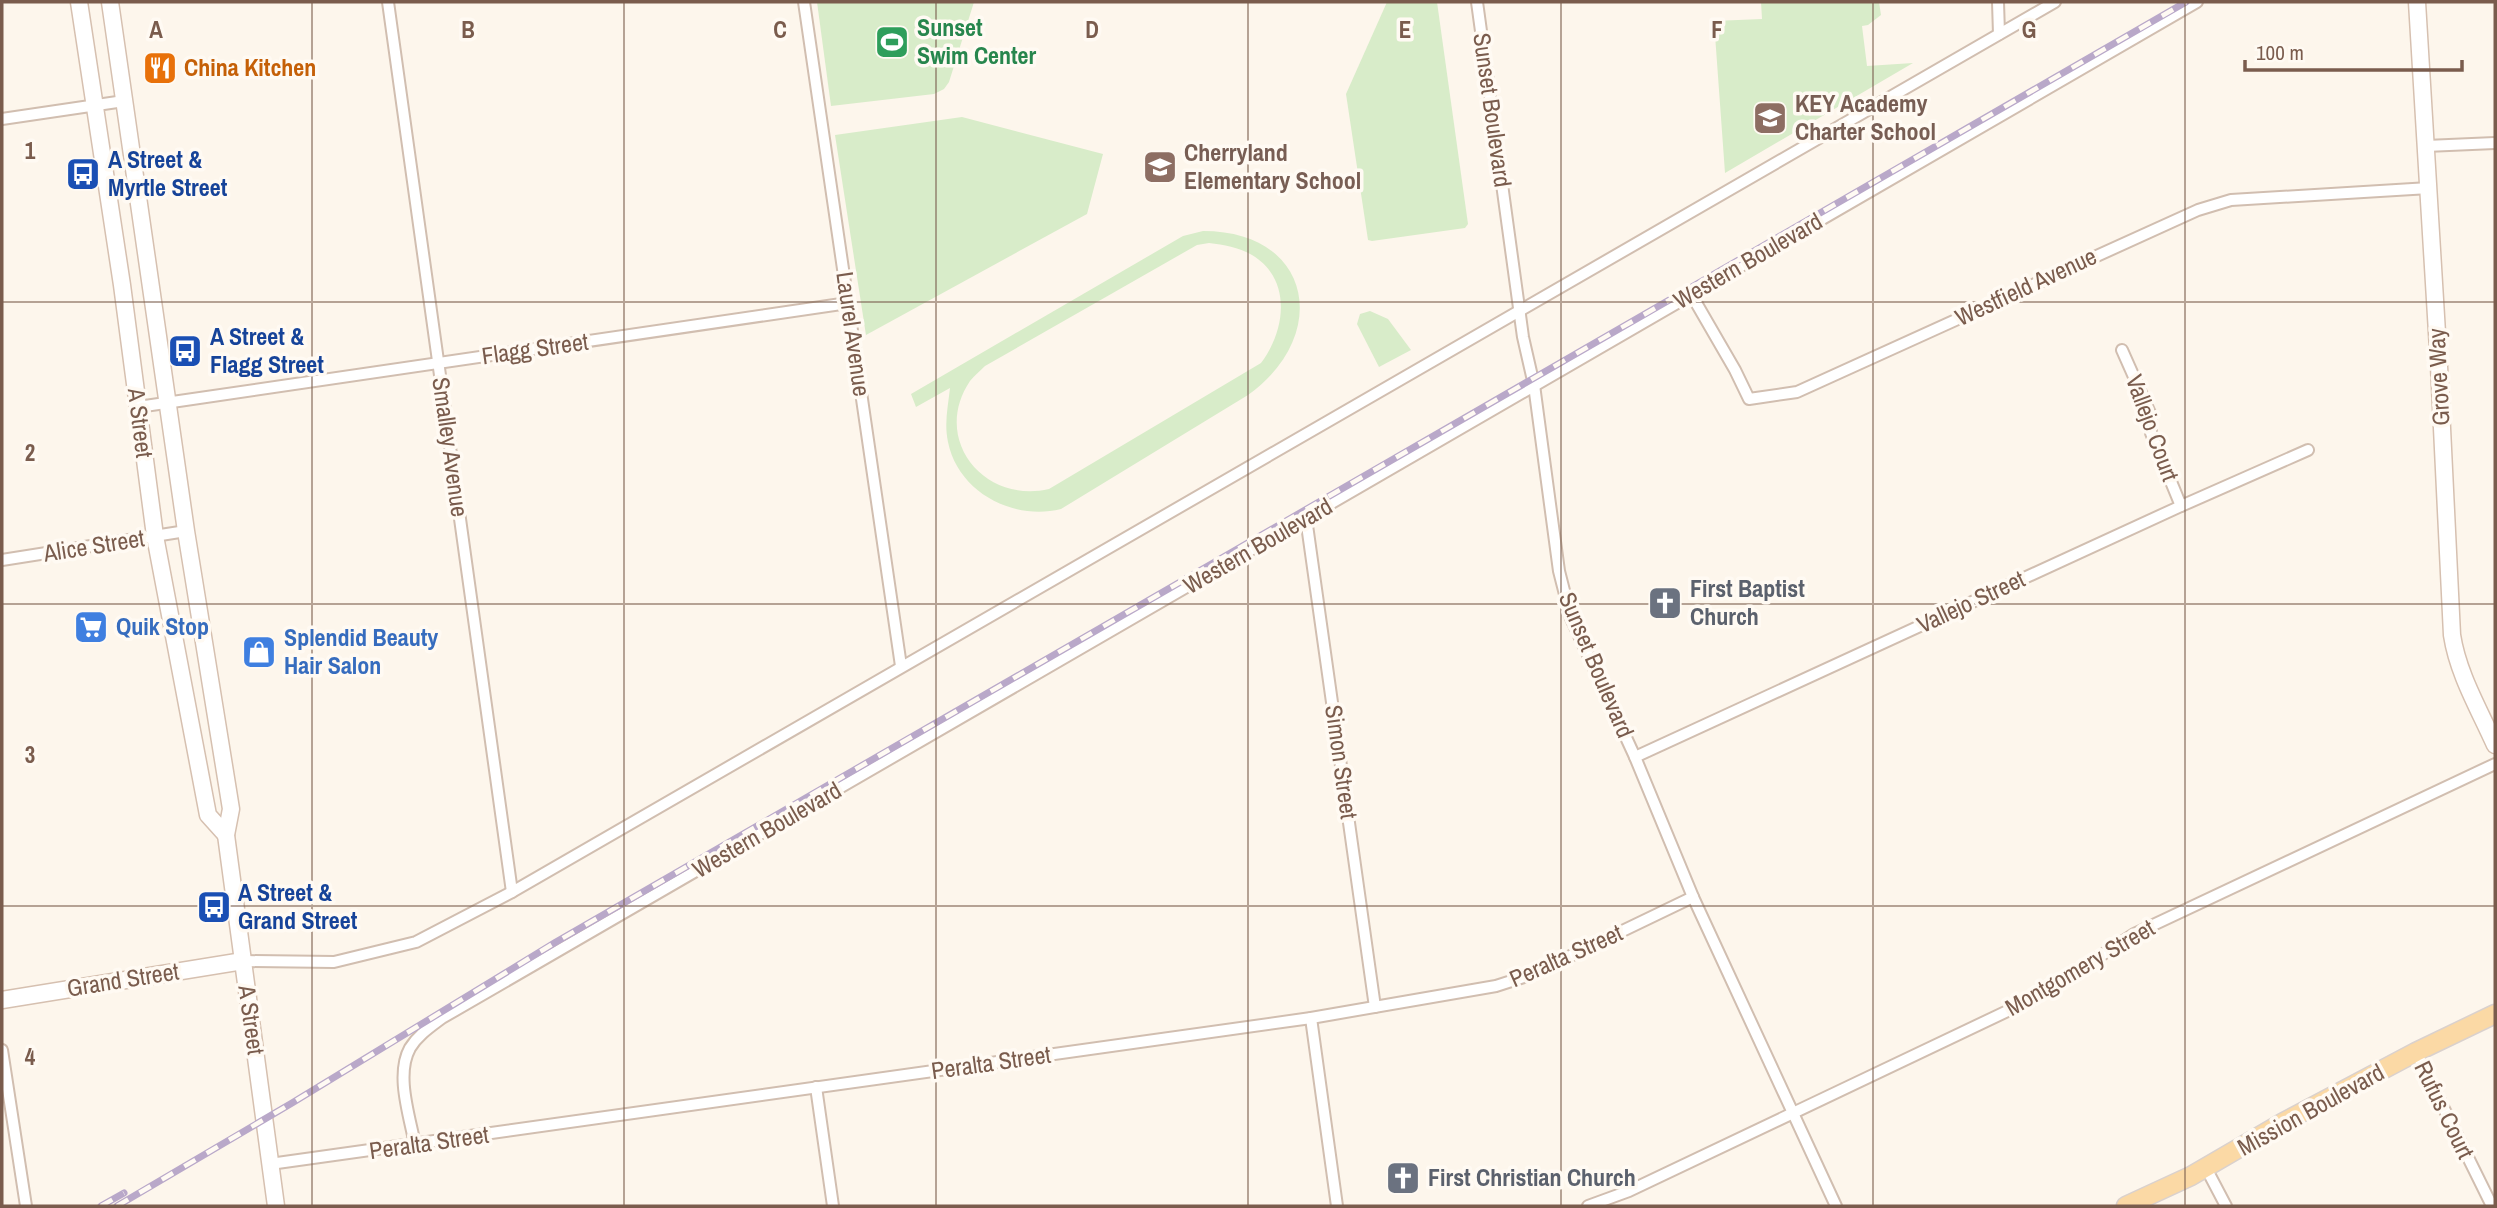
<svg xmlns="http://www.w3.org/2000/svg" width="2497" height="1208" font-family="'Archivo Narrow',sans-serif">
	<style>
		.green { fill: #d8ecc9; fill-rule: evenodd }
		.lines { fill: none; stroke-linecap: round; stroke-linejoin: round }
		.street-casing { stroke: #d1beb0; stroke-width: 14 }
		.secondary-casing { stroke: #d6c0b0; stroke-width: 19 }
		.primary-casing { stroke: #dad1cd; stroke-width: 21 }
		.street { stroke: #fff; stroke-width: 10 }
		.secondary { stroke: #fff; stroke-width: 16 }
		.primary { stroke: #fbd9a5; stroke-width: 18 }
		.rail-casing { stroke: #b9a8c9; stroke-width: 7 }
		.rail { stroke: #fffaf3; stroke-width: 4.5; stroke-dasharray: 13; stroke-linecap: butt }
		.grid { fill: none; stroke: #7a5c4d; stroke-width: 2; stroke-opacity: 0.55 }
		.labels { text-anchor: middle; stroke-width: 7; stroke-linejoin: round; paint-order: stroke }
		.leisure-label { font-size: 24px; font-weight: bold; fill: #27864d; stroke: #fffaf3; text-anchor: start }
		.food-label { font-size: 24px; font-weight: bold; fill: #c56008; stroke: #fffaf3; text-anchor: start }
		.education-label { font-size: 24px; font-weight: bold; fill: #785e54; stroke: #fffaf3; text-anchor: start }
		.street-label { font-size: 24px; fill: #7a5c4d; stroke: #fffaf3 }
		.transit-label { font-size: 24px; font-weight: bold; fill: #164399; stroke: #fffaf3; text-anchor: start }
		.worship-label { font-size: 24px; font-weight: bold; fill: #5b616d; stroke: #fffaf3; text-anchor: start }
		.shop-label { font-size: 24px; font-weight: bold; fill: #366cbe; stroke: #fffaf3; text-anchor: start }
		.grid-label { font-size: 23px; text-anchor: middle; font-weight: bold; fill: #7a5c4d; stroke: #fffaf3; stroke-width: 7; stroke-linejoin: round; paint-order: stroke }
	</style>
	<rect width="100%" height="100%" fill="#fdf6ec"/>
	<!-- green -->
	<g class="green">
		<polygon points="817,2 974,2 949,82 944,89 934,94 831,106"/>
		<polygon points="1387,2 1437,2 1468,224 1465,228 1372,241 1368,240 1346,94"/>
		<polygon points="1761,2 1879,2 1881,15 1868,25 1862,26 1867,66 1913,63 1725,173 1714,21 1762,19"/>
		<polygon points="962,117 1103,154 1087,214 866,335 835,135"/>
		<path d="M1203 231C1313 231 1331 336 1248 395L1061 509C1013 521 958 492 948 442 944 423 948 407 950 388L916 407 911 394 1183 236ZM1209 243C1224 245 1238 247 1252 255 1292 279 1286 330 1261 363L1049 489C984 504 931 439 970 381 974 376 980 371 985 366L1197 245Z"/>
		<polygon points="1370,311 1388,319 1411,350 1379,367 1357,324 1360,314"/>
	</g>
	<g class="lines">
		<!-- street casing -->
		<g class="street-casing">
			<g id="street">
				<polyline points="388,2 512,892"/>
				<polyline points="804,2 901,666"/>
				<polyline points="1477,2 1523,337 1534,385 1559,571 1571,618 1635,757 1693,897 1836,1206"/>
				<polyline points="1998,2 1999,34"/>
				<polyline points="2,119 124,101"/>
				<polyline points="2426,146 2495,143"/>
				<polyline points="1691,294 1735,370 1749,399 1797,392 2198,210 2231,200 2429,188"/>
				<polyline points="2122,350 2150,413 2151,433 2181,506"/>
				<polyline points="138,407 848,303"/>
				<polyline points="1306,518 1375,1007"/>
				<polyline points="2,560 186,531"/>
				<polyline points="1635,757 2181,506 2308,450"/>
				<polyline points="243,961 334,962 416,942 512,892 2055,2"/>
				<polyline points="1311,1018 1337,1206"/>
				<polyline points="2,1050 26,1206"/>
				<polyline points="2416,1052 2492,1206"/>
				<polyline points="816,1087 833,1206"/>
				<path d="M415 1145C410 1117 395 1075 410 1048 418 1035 430 1027 442 1018L2197 2"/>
				<polyline points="270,1164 1311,1018 1496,986 1533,974 1693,897"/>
				<polyline points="2206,1168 2226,1206"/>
				<polyline points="1588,1206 1629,1191 2039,996 2134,934 2495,764"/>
			</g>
		</g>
		<!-- secondary casing -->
		<g class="secondary-casing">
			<g id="secondary">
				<polyline points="79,2 122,285 155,536 208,815 226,835"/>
				<polyline points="110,2 186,531 231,809 226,835 276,1206"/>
				<path d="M2417 2 2439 366 2452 635C2458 674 2479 709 2495 745"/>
				<polyline points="2,1000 243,961"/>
			</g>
		</g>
		<!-- primary casing -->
		<g class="primary-casing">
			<polyline id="primary" points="2126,1206 2191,1176 2282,1123 2416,1052 2495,1014"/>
		</g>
		<!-- street -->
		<use href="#street" class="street"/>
		<!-- secondary -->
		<use href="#secondary" class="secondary"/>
		<!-- primary -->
		<use href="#primary" class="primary"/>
		<!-- rail casing -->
		<g class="rail-casing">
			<g id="rail">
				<polyline points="101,1206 124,1193"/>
				<polyline points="117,1206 292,1103 556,942 2186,2"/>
			</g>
		</g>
		<!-- rail -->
		<use href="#rail" class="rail"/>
	</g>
	<!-- grid -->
	<path class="grid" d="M312 2V1206M624 2V1206M936 2V1206M1248 2V1206M1561 2V1206M1873 2V1206M2185 2V1206M2 302H2495M2 604H2495M2 906H2495"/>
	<!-- icons -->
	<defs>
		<g id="stadium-square" transform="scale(1.75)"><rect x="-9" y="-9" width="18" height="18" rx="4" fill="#2e9e5b" stroke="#fffaf3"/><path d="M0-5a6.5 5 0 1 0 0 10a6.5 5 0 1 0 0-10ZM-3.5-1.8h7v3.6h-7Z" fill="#fff"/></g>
		<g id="restaurant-square" transform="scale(1.75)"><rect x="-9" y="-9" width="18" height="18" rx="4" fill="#e8710a" stroke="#fffaf3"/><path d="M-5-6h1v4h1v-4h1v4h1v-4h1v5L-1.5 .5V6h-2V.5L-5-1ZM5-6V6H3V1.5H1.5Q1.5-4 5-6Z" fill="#fff"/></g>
		<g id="school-square" transform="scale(1.75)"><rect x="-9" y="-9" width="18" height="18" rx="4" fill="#8d6e63" stroke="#fffaf3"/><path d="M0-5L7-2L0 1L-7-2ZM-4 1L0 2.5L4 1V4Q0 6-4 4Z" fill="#fff"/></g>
		<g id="bus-square" transform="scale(1.75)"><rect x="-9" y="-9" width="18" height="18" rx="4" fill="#1a4fb4" stroke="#fffaf3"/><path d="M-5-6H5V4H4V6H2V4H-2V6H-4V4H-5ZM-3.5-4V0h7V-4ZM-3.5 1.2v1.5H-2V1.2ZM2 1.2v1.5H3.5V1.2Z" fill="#fff"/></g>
		<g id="church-square" transform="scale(1.75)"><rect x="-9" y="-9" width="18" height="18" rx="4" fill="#6b7280" stroke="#fffaf3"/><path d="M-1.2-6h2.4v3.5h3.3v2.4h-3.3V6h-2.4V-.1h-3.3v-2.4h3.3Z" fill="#fff"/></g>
		<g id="supermarket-square" transform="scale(1.75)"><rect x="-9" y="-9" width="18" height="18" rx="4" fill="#3f7fe0" stroke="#fffaf3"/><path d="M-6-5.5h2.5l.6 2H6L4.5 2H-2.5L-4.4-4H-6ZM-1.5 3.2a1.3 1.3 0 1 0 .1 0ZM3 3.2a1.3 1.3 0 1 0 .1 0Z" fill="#fff"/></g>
		<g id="shop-square" transform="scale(1.75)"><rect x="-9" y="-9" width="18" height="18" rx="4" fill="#3f7fe0" stroke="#fffaf3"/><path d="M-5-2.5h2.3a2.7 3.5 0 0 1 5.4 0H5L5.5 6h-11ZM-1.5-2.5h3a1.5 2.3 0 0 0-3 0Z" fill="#fff"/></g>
	</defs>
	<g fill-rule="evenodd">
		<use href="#stadium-square" x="892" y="42"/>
		<use href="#restaurant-square" x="160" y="68"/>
		<use href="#school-square" x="1770" y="118"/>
		<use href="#school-square" x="1160" y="167"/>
		<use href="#bus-square" x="83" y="174"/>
		<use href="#bus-square" x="185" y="351"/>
		<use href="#church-square" x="1665" y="603"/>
		<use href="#supermarket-square" x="91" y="627"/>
		<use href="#shop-square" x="259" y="652"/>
		<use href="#bus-square" x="214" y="907"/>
		<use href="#church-square" x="1403" y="1178"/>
	</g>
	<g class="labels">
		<!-- leisure labels -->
		<g class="leisure-label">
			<text x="917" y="36">Sunset<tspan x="917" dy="28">Swim Center</tspan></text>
		</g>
		<!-- food labels -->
		<g class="food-label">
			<text x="184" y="76">China Kitchen</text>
		</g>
		<!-- education labels -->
		<g class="education-label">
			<text x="1795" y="112">KEY Academy<tspan x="1795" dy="28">Charter School</tspan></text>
			<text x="1184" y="161">Cherryland<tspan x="1184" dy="28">Elementary School</tspan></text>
		</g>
		<!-- street labels -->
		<g class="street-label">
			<text transform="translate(1492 110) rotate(82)" y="8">Sunset Boulevard</text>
			<text transform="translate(1748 261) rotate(-30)" y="8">Western Boulevard</text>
			<text transform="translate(2026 287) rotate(-25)" y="8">Westfield Avenue</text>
			<text transform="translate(853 334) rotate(82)" y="8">Laurel Avenue</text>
			<text transform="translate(535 349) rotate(-8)" y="8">Flagg Street</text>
			<text transform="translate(2439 377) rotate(-93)" y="8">Grove Way</text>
			<text transform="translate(140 423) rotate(83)" y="8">A Street</text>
			<text transform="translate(2152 428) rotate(70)" y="8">Vallejo Court</text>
			<text transform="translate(450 447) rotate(82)" y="8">Smalley Avenue</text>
			<text transform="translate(94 546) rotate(-9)" y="8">Alice Street</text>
			<text transform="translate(1258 546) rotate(-30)" y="8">Western Boulevard</text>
			<text transform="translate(1971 602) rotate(-25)" y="8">Vallejo Street</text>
			<text transform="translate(1596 665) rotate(67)" y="8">Sunset Boulevard</text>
			<text transform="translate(1341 762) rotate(82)" y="8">Simon Street</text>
			<text transform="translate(767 830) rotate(-30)" y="8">Western Boulevard</text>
			<text transform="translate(1566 956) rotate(-24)" y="8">Peralta Street</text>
			<text transform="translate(2080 968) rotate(-30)" y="8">Montgomery Street</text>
			<text transform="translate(123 980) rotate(-9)" y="8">Grand Street</text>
			<text transform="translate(251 1020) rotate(82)" y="8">A Street</text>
			<text transform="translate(991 1063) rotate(-8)" y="8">Peralta Street</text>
			<text transform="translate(2311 1110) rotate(-29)" y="8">Mission Boulevard</text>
			<text transform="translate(2444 1110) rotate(64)" y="8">Rufus Court</text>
			<text transform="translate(429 1143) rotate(-8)" y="8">Peralta Street</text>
		</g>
		<!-- transit labels -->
		<g class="transit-label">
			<text x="108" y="168">A Street &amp;<tspan x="108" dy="28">Myrtle Street</tspan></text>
			<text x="210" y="345">A Street &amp;<tspan x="210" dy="28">Flagg Street</tspan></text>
			<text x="238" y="901">A Street &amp;<tspan x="238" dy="28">Grand Street</tspan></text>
		</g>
		<!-- worship labels -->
		<g class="worship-label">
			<text x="1690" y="597">First Baptist<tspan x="1690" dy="28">Church</tspan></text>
			<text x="1428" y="1186">First Christian Church</text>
		</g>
		<!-- shop labels -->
		<g class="shop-label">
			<text x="116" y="635">Quik Stop</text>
			<text x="284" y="646">Splendid Beauty<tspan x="284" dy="28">Hair Salon</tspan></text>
		</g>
	</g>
	<g class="grid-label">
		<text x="156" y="38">A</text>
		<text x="468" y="38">B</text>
		<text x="780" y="38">C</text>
		<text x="1092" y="38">D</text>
		<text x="1405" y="38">E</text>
		<text x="1717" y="38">F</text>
		<text x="2029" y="38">G</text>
		<text x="30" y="159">1</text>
		<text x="30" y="461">2</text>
		<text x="30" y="763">3</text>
		<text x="30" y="1065">4</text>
	</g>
	<!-- border -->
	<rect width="2497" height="1208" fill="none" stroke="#7a5c4d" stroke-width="7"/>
	<!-- scale -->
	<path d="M2245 60v10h217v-10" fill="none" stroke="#7a5c4d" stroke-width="3.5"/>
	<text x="2256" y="60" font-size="21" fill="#7a5c4d" stroke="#fffaf3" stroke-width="5" paint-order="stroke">100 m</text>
</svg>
